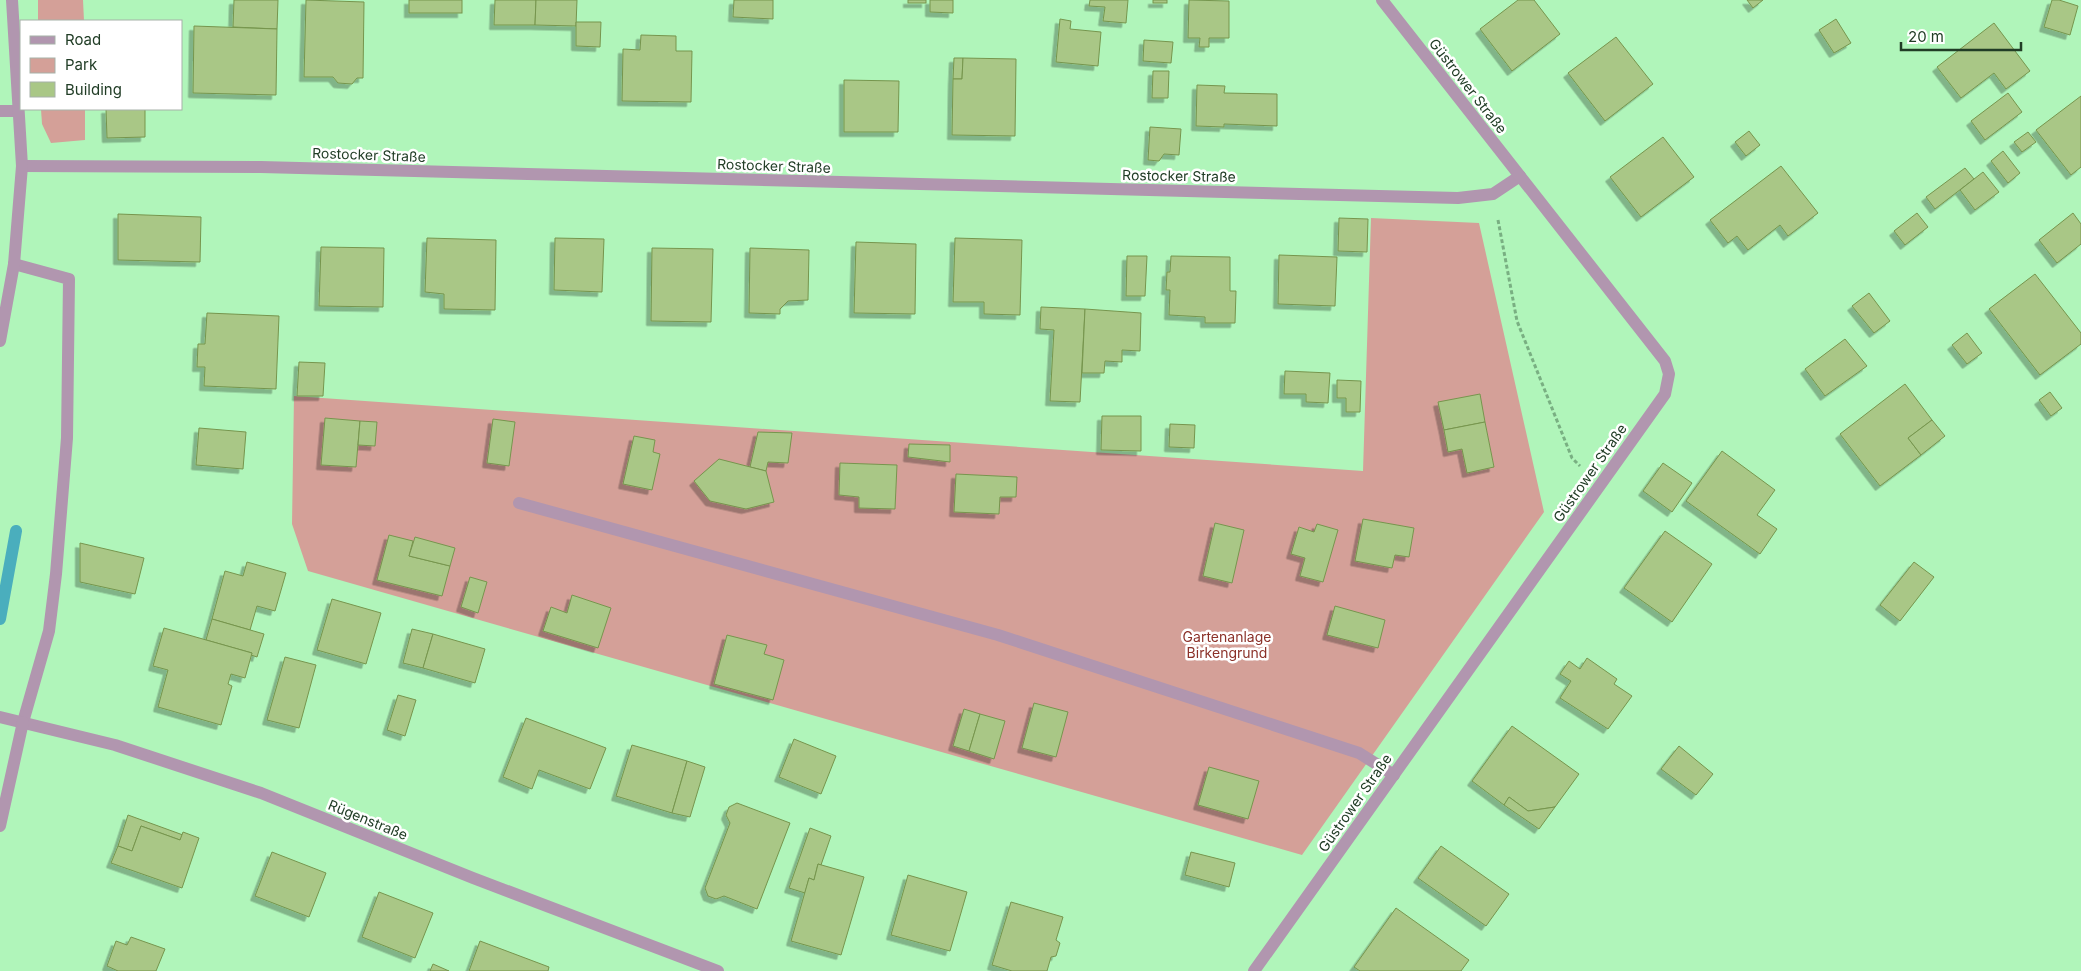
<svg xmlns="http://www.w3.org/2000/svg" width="2081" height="971" font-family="Inter,sans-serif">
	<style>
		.green { fill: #d4a098 }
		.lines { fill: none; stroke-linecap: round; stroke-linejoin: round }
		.stream { stroke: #4aaebd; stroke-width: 12 }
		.building { fill: #a9c786; stroke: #76954d; filter: url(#shadow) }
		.path { stroke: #79af82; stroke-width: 3; stroke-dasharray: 4 2.5; stroke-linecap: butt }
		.service { stroke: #b196af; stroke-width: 12 }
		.minor { stroke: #b196af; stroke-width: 12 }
		.labels { text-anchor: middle; stroke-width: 5; stroke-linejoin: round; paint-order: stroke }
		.street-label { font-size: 14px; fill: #213d26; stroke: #fff }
		.park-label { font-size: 14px; fill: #8b3129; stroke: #fff }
	</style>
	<defs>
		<filter id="shadow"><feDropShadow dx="-4.5" dy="4.5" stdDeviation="0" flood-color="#0004"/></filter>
	</defs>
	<rect width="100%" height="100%" fill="#b0f5ba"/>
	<!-- green -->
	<g class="green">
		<polygon points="38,0 83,0 84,21 38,21"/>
		<polygon points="41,109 85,109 85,140 51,143 42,124"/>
		<polygon points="1371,218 1479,223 1544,512 1302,855 308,571 292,524 294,396 1363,471"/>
	</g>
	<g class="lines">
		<!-- stream -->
		<polyline class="stream" points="0,619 16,531"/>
	</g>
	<!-- building -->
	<g class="building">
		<polygon points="234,0 278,0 277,29 233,27"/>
		<polygon points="306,0 364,2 363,78 357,78 352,84 338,83 333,77 304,77"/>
		<rect x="409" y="0" width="53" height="13"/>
		<polygon points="495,0 536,0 535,25 494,25"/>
		<polygon points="536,0 577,0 576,26 535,25"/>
		<polygon points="734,0 773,0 773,19 733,17"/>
		<rect x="908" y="0" width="18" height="3"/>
		<polygon points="930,0 953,0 953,13 930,12"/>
		<polygon points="1090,0 1128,0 1126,23 1103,21 1105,7 1089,6"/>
		<rect x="1153" y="0" width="14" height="3"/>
		<polygon points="1189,0 1229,1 1229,38 1209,38 1209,47 1199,47 1200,38 1188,38"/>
		<polygon points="1518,0 1534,0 1560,34 1512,71 1480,29"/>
		<polygon points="1747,0 1763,0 1753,8"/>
		<polygon points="2052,0 2059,0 2078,6 2070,35 2044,27"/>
		<polygon points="1060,19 1071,21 1070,29 1101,32 1098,66 1056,62"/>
		<polygon points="1836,19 1851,43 1834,53 1819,30"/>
		<polygon points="576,22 601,22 600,47 576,46"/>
		<polygon points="1994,23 2030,71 2006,89 1994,73 1961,98 1937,67"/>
		<polygon points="194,26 277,29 276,95 193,93"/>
		<polygon points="641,35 676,36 676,51 692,51 691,102 622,101 623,49 640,50"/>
		<polygon points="1616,37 1653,84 1605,121 1568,73"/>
		<polygon points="1144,40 1173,42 1171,63 1143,61"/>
		<polygon points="954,58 963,58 962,79 953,79"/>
		<polygon points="963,58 1016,59 1015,136 952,135 953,79 962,79"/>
		<polygon points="1153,71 1169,71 1168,98 1152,98"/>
		<polygon points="844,80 899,81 898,132 844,132"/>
		<polygon points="1197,85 1225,86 1224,93 1277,94 1277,126 1224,124 1224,127 1196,126"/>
		<polygon points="2008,93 2022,112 1985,140 1971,121"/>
		<polygon points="2081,96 2081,167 2071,175 2036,130"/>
		<polygon points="106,109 145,109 145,137 107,138"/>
		<polygon points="1150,127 1181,129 1179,155 1164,154 1159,161 1148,160"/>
		<polygon points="1749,131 1760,145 1746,156 1735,142"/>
		<polygon points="2028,132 2036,142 2022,152 2014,142"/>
		<polygon points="1663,137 1694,177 1641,217 1610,177"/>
		<polygon points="2003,151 2020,173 2008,183 1991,161"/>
		<polygon points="1781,166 1818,213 1788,236 1780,225 1748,250 1737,236 1728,243 1710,220"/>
		<polygon points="1965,168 1974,179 1935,209 1926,197"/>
		<polygon points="1983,172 1999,192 1975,210 1960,190"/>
		<polygon points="1917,213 1928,227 1905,245 1894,231"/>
		<polygon points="2073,213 2081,224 2081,244 2057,263 2039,240"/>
		<polygon points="118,214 201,217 200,262 118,260"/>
		<polygon points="1339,218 1368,219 1367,252 1338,251"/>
		<polygon points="427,238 496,240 495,310 444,309 444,294 425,292"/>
		<polygon points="555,238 604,239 602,292 554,290"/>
		<polygon points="955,238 1022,240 1020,315 984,314 984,302 953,302"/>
		<polygon points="856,242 916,244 915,314 854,313"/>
		<polygon points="321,247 384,248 383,307 319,306"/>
		<polygon points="652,248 713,249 711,322 651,321"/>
		<polygon points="750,248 809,250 808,300 788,301 780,309 780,314 749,313"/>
		<polygon points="1279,255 1337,257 1335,306 1278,304"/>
		<polygon points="1127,256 1147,256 1145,296 1126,296"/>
		<polygon points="1171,256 1230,257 1230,291 1236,291 1235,323 1205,323 1205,317 1169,315 1170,290 1166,290 1167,272 1170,272"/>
		<polygon points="2035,274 2081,333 2081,344 2040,375 1989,309"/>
		<polygon points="1869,293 1890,321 1874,333 1852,306"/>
		<polygon points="1041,307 1085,309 1080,402 1050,401 1054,330 1040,329"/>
		<polygon points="1085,309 1141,313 1140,351 1122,350 1122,362 1105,361 1104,373 1082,373"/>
		<polygon points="207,313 279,316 276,389 204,386 205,367 197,367 198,344 205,344"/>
		<polygon points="1967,333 1982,353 1967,364 1952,345"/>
		<polygon points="1845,339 1867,366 1825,396 1805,369"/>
		<polygon points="299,362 325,363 323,396 297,396"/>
		<polygon points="1285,371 1330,373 1328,403 1306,402 1306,394 1284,394"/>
		<polygon points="1337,380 1361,381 1360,412 1346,412 1346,398 1337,398"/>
		<polygon points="1905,384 1932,420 1908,438 1921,455 1880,486 1840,434"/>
		<polygon points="2050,392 2062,408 2051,416 2039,400"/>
		<polygon points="1480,394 1485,422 1444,430 1438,402"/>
		<polygon points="1102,416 1141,416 1141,451 1101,450"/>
		<polygon points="325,418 360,421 356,467 321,465"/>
		<polygon points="493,419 515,422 509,466 487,463"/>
		<polygon points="1932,420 1945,436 1921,455 1908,438"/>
		<polygon points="360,421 377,422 375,446 358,445"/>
		<polygon points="1485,422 1494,467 1467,473 1462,449 1448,452 1444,430"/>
		<polygon points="1170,424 1195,425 1194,448 1169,447"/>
		<polygon points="199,428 246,432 243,469 196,465"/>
		<polygon points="758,432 792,433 788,463 768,462 766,471 750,467"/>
		<polygon points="634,436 655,440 653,452 660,454 652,490 623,484"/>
		<polygon points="909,444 950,445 950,462 908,457"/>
		<polygon points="1722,451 1775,490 1757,515 1777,529 1760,554 1686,501"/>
		<polygon points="719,459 766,471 774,502 746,509 710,501 694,481"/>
		<polygon points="840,463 897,465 895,509 859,508 859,497 839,495"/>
		<polygon points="1663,463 1692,483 1672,512 1643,491"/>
		<polygon points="956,474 1017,477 1016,497 1000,497 999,514 954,512"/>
		<polygon points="1363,519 1414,528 1409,557 1395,555 1392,568 1355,561"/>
		<polygon points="1215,523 1244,530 1232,583 1203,576"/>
		<polygon points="1317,524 1338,530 1323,582 1300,576 1305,558 1291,554 1299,527 1314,532"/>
		<polygon points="1665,531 1712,564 1672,622 1624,588"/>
		<polygon points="389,535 413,541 409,556 450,566 442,596 377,580"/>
		<polygon points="415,537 455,548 450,566 409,556"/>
		<polygon points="80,543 144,558 135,594 80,582"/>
		<polygon points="247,562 286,573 275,611 257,606 250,630 212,619 225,571 243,576"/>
		<polygon points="1914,562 1934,577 1900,621 1880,605"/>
		<polygon points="470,577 487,582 478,613 461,607"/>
		<polygon points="572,595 611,608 598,648 543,631 551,607 567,613"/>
		<polygon points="332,599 381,613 366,664 317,650"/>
		<polygon points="1335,606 1385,620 1378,648 1327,635"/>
		<polygon points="212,619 264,634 257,657 251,655 252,653 206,640"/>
		<polygon points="164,628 252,653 245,678 231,674 228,684 232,686 221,725 158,707 168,670 153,666"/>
		<polygon points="412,629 433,634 423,668 403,663"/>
		<polygon points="433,634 485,649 475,683 423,668"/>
		<polygon points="727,635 767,645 764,654 784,660 773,700 714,684"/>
		<polygon points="285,657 316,665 299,728 267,720"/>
		<polygon points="1587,658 1617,679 1614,684 1632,696 1608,729 1560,698 1571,681 1560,674 1569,661 1580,669"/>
		<polygon points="398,695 416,700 405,736 387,730"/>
		<polygon points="1034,703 1068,712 1056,757 1022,748"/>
		<polygon points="964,709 980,714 969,751 953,746"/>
		<polygon points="980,714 1005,721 994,759 969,751"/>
		<polygon points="526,718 606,748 590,789 539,770 532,789 503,777"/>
		<polygon points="1512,726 1579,774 1555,807 1528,811 1509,797 1504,805 1472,781"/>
		<polygon points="794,739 836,756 821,794 779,777"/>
		<polygon points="632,745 687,761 672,813 616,796"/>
		<polygon points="1679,746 1713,774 1696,795 1661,769"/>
		<polygon points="687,761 705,767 690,817 672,813"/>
		<polygon points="1209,767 1259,781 1248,819 1198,805"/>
		<polygon points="1509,797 1528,811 1555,807 1539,829 1504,805"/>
		<polygon points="737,803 790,823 757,909 724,896 716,899 708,896 705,888 730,823 726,815 729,807"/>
		<polygon points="128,815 183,835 180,840 141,826 132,851 118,846"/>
		<polygon points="141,826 180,840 183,832 199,838 182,888 111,863 118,846 132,851"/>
		<polygon points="810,828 831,836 821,865 818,864 814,880 809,878 805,893 789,888"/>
		<polygon points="1441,846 1509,894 1486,926 1418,878"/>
		<polygon points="272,852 326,873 309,917 255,896"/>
		<polygon points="1191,852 1235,863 1229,887 1185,875"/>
		<polygon points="818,864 864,877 841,955 791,941 809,878 814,880"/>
		<polygon points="908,875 967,892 950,951 891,935"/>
		<polygon points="379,892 433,913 415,958 362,937"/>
		<polygon points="1011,902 1063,917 1056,940 1060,943 1056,956 1051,957 1047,971 1012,971 992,965"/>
		<polygon points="1396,908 1469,960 1461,971 1360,971 1354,967"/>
		<polygon points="131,937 165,949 156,971 118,971 107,966 116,941 127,945"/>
		<polygon points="480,941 549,967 548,971 469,971"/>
		<polygon points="433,964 449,971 430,971"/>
	</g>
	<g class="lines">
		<!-- path -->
		<polyline class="path" points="1498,220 1517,321 1572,458 1580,466"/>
		<!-- service -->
		<g class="service">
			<polyline points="0,111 17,111"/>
			<polyline points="14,264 69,279 67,438 56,574 49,631 23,722"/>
			<polyline points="519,503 998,635 1359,753 1394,775"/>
		</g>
		<!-- minor -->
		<g class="minor">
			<polyline points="22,166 261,167 1458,198 1493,194 1520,176"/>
			<polyline points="0,341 14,264 22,166 12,0"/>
			<polyline points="0,717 115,745 261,793 473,878 718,971"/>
			<polyline points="0,826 23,722"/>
			<polyline points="1254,971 1665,394 1669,374 1665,361 1382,0"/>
		</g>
	</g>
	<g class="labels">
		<!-- street labels -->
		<g class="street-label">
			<text transform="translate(1468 86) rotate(52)" y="5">Güstrower Straße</text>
			<text transform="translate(369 155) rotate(2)" y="5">Rostocker Straße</text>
			<text transform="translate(774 166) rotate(2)" y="5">Rostocker Straße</text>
			<text transform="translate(1179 176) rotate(1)" y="5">Rostocker Straße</text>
			<text transform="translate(1590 473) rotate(-55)" y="5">Güstrower Straße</text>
			<text transform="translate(1355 803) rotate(-55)" y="5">Güstrower Straße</text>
			<text transform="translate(368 820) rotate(22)" y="5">Rügenstraße</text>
		</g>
		<!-- park labels -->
		<g class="park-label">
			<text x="1227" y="642">Gartenanlage<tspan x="1227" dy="16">Birkengrund</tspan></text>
		</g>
	</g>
	<!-- legend -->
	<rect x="20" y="20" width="162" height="90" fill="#ffffff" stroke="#a6b1a8"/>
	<rect x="30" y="36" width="25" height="8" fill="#b196af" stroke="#a6b1a8"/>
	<text x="65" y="45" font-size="15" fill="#213d26">Road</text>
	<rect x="30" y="58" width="25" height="15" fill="#d4a098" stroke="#a6b1a8"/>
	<text x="65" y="70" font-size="15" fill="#213d26">Park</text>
	<rect x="30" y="82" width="25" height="15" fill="#a9c786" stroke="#a6b1a8"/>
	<text x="65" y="95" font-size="15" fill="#213d26">Building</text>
	<!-- scale -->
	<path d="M1901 42v8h120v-8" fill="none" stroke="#213d26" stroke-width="2.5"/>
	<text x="1908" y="42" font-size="15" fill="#213d26" stroke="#ffffff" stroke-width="4" paint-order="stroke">20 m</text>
</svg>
